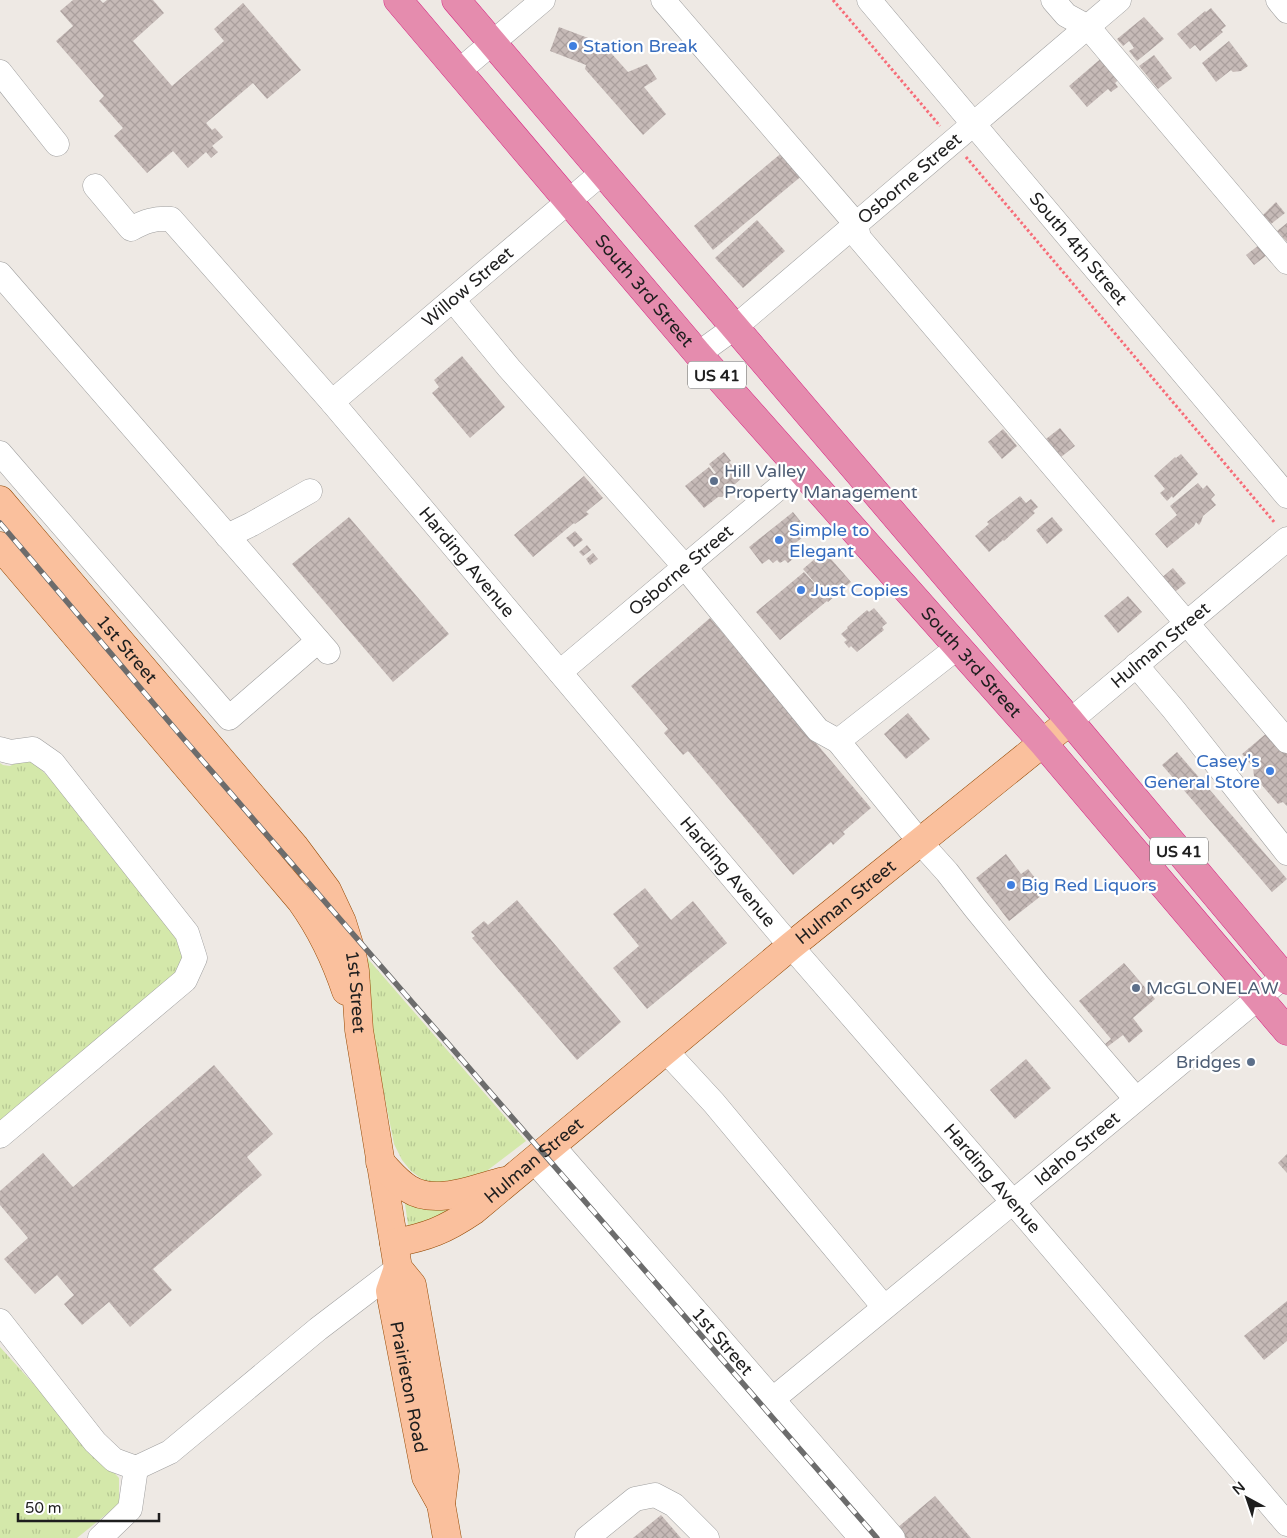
<svg xmlns="http://www.w3.org/2000/svg" width="1287" height="1538" font-family="'Varela Round',sans-serif">
	<style>
		.grass { fill: url(#grass-tufts) }
		.building { fill: url(#building-cross-hatch) }
		.lines { fill: none; stroke-linecap: round; stroke-linejoin: round }
		.minor-casing { stroke: #9f9f9f; stroke-width: 25 }
		.major-casing { stroke: #944803; stroke-width: 29 }
		.highway-casing { stroke: #d62784; stroke-width: 29 }
		.path { stroke: #f76c78; stroke-width: 3; stroke-dasharray: 2.5 2.5; stroke-linecap: butt }
		.minor { stroke: #fff; stroke-width: 24 }
		.major { stroke: #fac09d; stroke-width: 28 }
		.highway { stroke: #e58cae; stroke-width: 28 }
		.rail-casing { stroke: #6c6c6c; stroke-width: 5.5 }
		.rail { stroke: #fff; stroke-width: 4; stroke-dasharray: 11; stroke-linecap: butt }
		.shop-dot { fill: #3f7fe0; stroke: #fff; stroke-width: 2 }
		.service-dot { fill: #5c6f8a; stroke: #fff; stroke-width: 2 }
		.labels { text-anchor: middle; stroke-width: 4.5; stroke-linejoin: round; paint-order: stroke }
		.shield { fill: #fff; stroke: #626262; stroke-width: 1 }
		.shield-label { font-size: 16px; font-weight: bold; fill: #1e1e1e }
		.shop-label { font-size: 18px; fill: #366cbe; stroke: #fff; text-anchor: start }
		.street-label { font-size: 18px; fill: #1e1e1e; stroke: #fff }
		.service-label { font-size: 18px; fill: #4e5e75; stroke: #fff; text-anchor: start }
	</style>
	<defs>
		<pattern id="grass-tufts" width="24" height="20" patternUnits="userSpaceOnUse" patternTransform="scale(1.25)"><rect width="24" height="20" fill="#d4e8aa"/><path d="M3 7l-1-3M5 7V3M7 7l1-3M15 17l-1-3M17 17v-4M19 17l1-3" fill="none" stroke="#b6c792"/></pattern>
		<pattern id="building-cross-hatch" width="8" height="8" patternUnits="userSpaceOnUse" patternTransform="scale(1.25)"><rect width="8" height="8" fill="#c6bab7"/><path d="M0 0l8 8M0 8l8-8" fill="none" stroke="#aa9f9d"/></pattern>
	</defs>
	<rect width="100%" height="100%" fill="#eee9e4"/>
	<!-- grass -->
	<g class="grass">
		<path d="M27 757C52 777 73 806 91 832L182 937 184 950 180 976 0 1128V763L3 765 10 766Z"/>
		<polygon points="362,952 526,1141 484,1173 471,1180 432,1184 423,1180 411,1171 402,1160 394,1144 370,1023"/>
		<polygon points="405,1204 418,1206 460,1206 423,1223 408,1225"/>
		<polygon points="0,1347 119,1478 119,1504 77,1538 0,1538"/>
	</g>
	<!-- building -->
	<g class="building">
		<polygon points="73,0 100,0 103,3 107,0 153,0 164,13 133,41 172,86 224,41 214,29 243,3 301,70 267,99 253,83 206,123 212,130 215,128 223,137 212,146 218,152 211,158 206,152 188,168 173,151 147,173 114,136 123,128 99,101 104,96 56,41 73,26 60,11"/>
		<polygon points="1211,8 1226,26 1221,30 1223,32 1200,51 1195,45 1190,49 1177,34 1205,11 1206,12"/>
		<polygon points="1144,17 1164,39 1137,61 1129,51 1134,48 1129,41 1123,46 1117,39"/>
		<polygon points="559,27 596,41 590,54 603,44 628,72 647,64 657,79 644,87 666,114 643,135 585,69 586,65 550,51"/>
		<polygon points="1229,41 1248,66 1241,71 1233,72 1231,70 1216,82 1202,63"/>
		<polygon points="1105,55 1123,76 1115,83 1118,87 1111,92 1108,89 1087,107 1069,86"/>
		<polygon points="1154,55 1172,78 1158,89 1139,66"/>
		<polygon points="784,151 804,174 713,250 694,226"/>
		<polygon points="1276,202 1285,213 1271,224 1263,215"/>
		<polygon points="757,220 785,251 743,288 715,258"/>
		<polygon points="1287,223 1287,242 1277,231"/>
		<polygon points="1259,245 1267,255 1254,265 1246,255"/>
		<polygon points="462,356 505,407 470,438 432,393 439,387 434,380"/>
		<polygon points="1060,428 1075,446 1061,457 1046,439"/>
		<polygon points="1003,429 1017,446 1002,459 988,442"/>
		<polygon points="724,452 731,461 729,462 743,477 727,491 727,493 722,497 718,497 704,508 685,486 709,467 714,474 716,473 709,464"/>
		<polygon points="1181,454 1198,474 1173,498 1172,496 1167,501 1160,493 1165,489 1154,476 1175,457 1176,458"/>
		<polygon points="584,476 603,498 586,512 589,514 575,524 574,523 533,557 514,535"/>
		<polygon points="1198,483 1203,489 1207,485 1215,495 1211,499 1216,505 1203,516 1201,522 1199,525 1196,522 1194,526 1167,548 1155,534 1177,515 1170,506"/>
		<polygon points="1020,496 1026,503 1031,499 1038,507 1033,511 1035,513 1004,541 1003,540 989,552 975,536 989,524 987,522"/>
		<polygon points="793,512 809,532 788,549 794,558 788,563 785,560 780,563 777,560 773,563 769,559 762,564 749,547"/>
		<polygon points="349,517 449,634 393,682 292,564"/>
		<polygon points="1052,517 1063,530 1047,544 1036,530"/>
		<polygon points="575,531 583,540 574,547 566,538"/>
		<polygon points="587,545 591,550 583,556 579,552"/>
		<polygon points="824,551 851,582 828,602 827,601 780,640 756,612 804,572 828,598 803,569"/>
		<polygon points="593,553 598,559 590,565 586,559"/>
		<polygon points="1173,568 1186,583 1171,595 1159,580"/>
		<polygon points="1128,596 1142,612 1118,633 1104,616"/>
		<polygon points="874,608 887,623 882,627 884,630 857,652 851,646 849,648 844,642 847,640 841,634 848,628 847,627 867,610 869,612"/>
		<polygon points="710,618 871,808 843,832 845,834 833,845 831,842 793,875 688,751 683,755 664,733 668,729 631,686"/>
		<polygon points="908,713 930,739 906,759 884,734"/>
		<polygon points="1268,732 1287,754 1287,806 1283,802 1278,804 1254,776 1253,767 1242,754"/>
		<polygon points="1177,752 1287,879 1272,892 1162,765"/>
		<polygon points="1006,854 1021,874 1028,869 1046,892 1009,921 976,878"/>
		<polygon points="645,888 671,920 693,901 727,943 647,1009 613,968 639,946 613,914"/>
		<polygon points="517,900 621,1022 577,1060 472,938 475,936 471,932 484,921 488,925"/>
		<polygon points="1124,963 1155,999 1133,1018 1143,1031 1129,1043 1123,1035 1107,1047 1105,1044 1111,1039 1079,1001"/>
		<polygon points="1026,1059 1051,1088 1015,1119 990,1090"/>
		<polygon points="214,1065 273,1134 247,1157 262,1175 153,1269 172,1290 130,1327 109,1302 82,1325 64,1304 74,1295 57,1275 35,1294 4,1259 28,1238 0,1205 0,1191 43,1153 73,1187"/>
		<polygon points="1287,1154 1287,1173 1278,1163"/>
		<polygon points="1287,1301 1287,1341 1264,1360 1244,1336"/>
		<polygon points="935,1496 971,1538 906,1538 897,1528"/>
		<polygon points="661,1515 681,1538 633,1538"/>
	</g>
	<g class="lines">
		<!-- minor casing -->
		<g class="minor-casing">
			<g id="minor">
				<polyline points="663,0 856,224 859,238 1287,741"/>
				<path id="s1" d="M869 0 1287 496"/>
				<polyline points="1053,0 1066,15 1088,27 1287,262"/>
				<polyline points="1278,0 1287,11"/>
				<polyline points="459,71 543,0"/>
				<polyline points="0,72 57,144"/>
				<path id="s2" d="M95 186 131 229C145 221 155 218 171 219L332 402 777 930 1013 1202 1287 1524"/>
				<polyline points="0,274 328,652"/>
				<polyline points="453,300 509,368 685,567 818,730 838,741 920,842 947,872 975,908 1038,985 1136,1099"/>
				<path id="s3" d="M698 354 734 328 1119 0"/>
				<path id="s4" d="M332 402 603 172"/>
				<polyline points="0,453 229,718 318,641"/>
				<polyline points="227,536 252,524 310,491"/>
				<polyline points="1136,665 1174,710 1287,853"/>
				<path id="s5" d="M560 672 801 469"/>
				<path id="s6" d="M1070 721 1287 539"/>
				<polyline points="838,741 958,647"/>
				<polyline points="0,749 11,752 33,749 53,763 187,933 195,958 185,980 0,1136"/>
				<polyline points="666,1051 714,1103 884,1307"/>
				<path id="s7" d="M552 1145 893 1538"/>
				<polyline points="534,1161 861,1538"/>
				<polyline points="0,1321 95,1442 114,1460 136,1468 170,1452 318,1329 398,1268"/>
				<path id="s8" d="M773 1399 1013 1202 1287 974"/>
				<polyline points="100,1538 130,1509 136,1468"/>
				<polyline points="587,1538 635,1499 655,1495 674,1505 707,1538"/>
			</g>
		</g>
		<!-- major casing -->
		<g class="major-casing">
			<g id="major">
				<path id="s9" d="M0 500 295 847 327 890 342 922 352 954 355 971 359 1030 398 1268 412 1285 445 1471 441 1504 447 1538"/>
				<path d="M0 546 301 901C321 929 335 958 346 991"/>
				<path d="M380 1162C389 1171 397 1182 409 1189 435 1206 476 1188 504 1181"/>
				<path id="s10" d="M394 1243C427 1237 445 1230 473 1211L791 946 1070 721"/>
				<path id="s11" d="M398 1268 390 1291 426 1477 441 1504"/>
			</g>
		</g>
		<!-- highway casing -->
		<g class="highway-casing">
			<g id="highway">
				<path id="s12" d="M398 0 698 354 1043 743 1287 1031"/>
				<polyline points="456,0 1070,721 1287,980"/>
			</g>
		</g>
		<!-- path -->
		<g class="path">
			<polyline points="833,0 940,126"/>
			<polyline points="966,157 1275,523"/>
		</g>
		<!-- minor -->
		<use href="#minor" class="minor"/>
		<!-- major -->
		<use href="#major" class="major"/>
		<!-- highway -->
		<use href="#highway" class="highway"/>
		<!-- rail casing -->
		<g class="rail-casing">
			<polyline id="rail" points="0,523 182,737 877,1538"/>
		</g>
		<!-- rail -->
		<use href="#rail" class="rail"/>
	</g>
	<!-- markers -->
	<g class="shop-dot">
		<circle cx="573" cy="46" r="5"/>
		<circle cx="779" cy="540" r="5"/>
		<circle cx="801" cy="590" r="5"/>
		<circle cx="1270" cy="771" r="5"/>
		<circle cx="1011" cy="885" r="5"/>
	</g>
	<g class="service-dot">
		<circle cx="714" cy="481" r="5"/>
		<circle cx="1136" cy="988" r="5"/>
		<circle cx="1251" cy="1062" r="5"/>
	</g>
	<g class="labels">
		<!-- shield labels -->
		<g class="shield">
			<rect x="688" y="361.5" width="58" height="27" rx="4"/>
			<rect x="1150" y="837.5" width="58" height="27" rx="4"/>
		</g>
		<g class="shield-label">
			<text x="717" y="381">US 41</text>
			<text x="1179" y="857">US 41</text>
		</g>
		<!-- shop labels -->
		<g class="shop-label">
			<text x="583" y="52">Station Break</text>
			<text x="789" y="536">Simple to<tspan x="789" dy="21">Elegant</tspan></text>
			<text x="811" y="596">Just Copies</text>
			<text x="1260" y="767" text-anchor="end">Casey's<tspan x="1260" dy="21">General Store</tspan></text>
			<text x="1021" y="891">Big Red Liquors</text>
		</g>
		<!-- street labels -->
		<g class="street-label">
			<text dy="6" stroke="none"><textPath href="#s3" startOffset="275">Osborne Street</textPath></text>
			<text dy="6" stroke="none"><textPath href="#s1" startOffset="325">South 4th Street</textPath></text>
			<text dy="6" stroke="none"><textPath href="#s4" startOffset="178">Willow Street</textPath></text>
			<text dy="6" stroke="none"><textPath href="#s12" startOffset="381">South 3rd Street</textPath></text>
			<text dy="6" stroke="none"><textPath href="#s2" startOffset="551">Harding Avenue</textPath></text>
			<text dy="6" stroke="none"><textPath href="#s5" startOffset="158">Osborne Street</textPath></text>
			<text dy="6" stroke="none"><textPath href="#s6" startOffset="118">Hulman Street</textPath></text>
			<text dy="6" stroke="none"><textPath href="#s9" startOffset="196">1st Street</textPath></text>
			<text dy="6" stroke="none"><textPath href="#s12" startOffset="876">South 3rd Street</textPath></text>
			<text dy="6" stroke="none"><textPath href="#s2" startOffset="956">Harding Avenue</textPath></text>
			<text dy="6" stroke="none"><textPath href="#s10" startOffset="570">Hulman Street</textPath></text>
			<text dy="6" stroke="none"><textPath href="#s9" startOffset="616">1st Street</textPath></text>
			<text dy="6" stroke="none"><textPath href="#s8" startOffset="394">Idaho Street</textPath></text>
			<text dy="6" stroke="none"><textPath href="#s10" startOffset="165">Hulman Street</textPath></text>
			<text dy="6" stroke="none"><textPath href="#s2" startOffset="1361">Harding Avenue</textPath></text>
			<text dy="6" stroke="none"><textPath href="#s7" startOffset="260">1st Street</textPath></text>
			<text dy="6" stroke="none"><textPath href="#s11" startOffset="122">Prairieton Road</textPath></text>
		</g>
		<!-- service labels -->
		<g class="service-label">
			<text x="724" y="477">Hill Valley<tspan x="724" dy="21">Property Management</tspan></text>
			<text x="1146" y="994">McGLONELAW</text>
			<text x="1241" y="1068" text-anchor="end">Bridges</text>
		</g>
	</g>
	<!-- north arrow -->
	<g transform="translate(1247 1498) rotate(320)" stroke="#ffffff" stroke-width="4" paint-order="stroke">
	<path d="M0-4L9 19L0 12L-9 19Z" fill="#1e1e1e"/>
	<text y="-8" font-size="14" font-weight="bold" text-anchor="middle" fill="#1e1e1e">N</text>
	</g>
	<!-- scale -->
	<path d="M18 1513v8h141v-8" fill="none" stroke="#1e1e1e" stroke-width="2.5"/>
	<text x="25" y="1513" font-size="15" fill="#1e1e1e" stroke="#ffffff" stroke-width="4" paint-order="stroke">50 m</text>
</svg>
